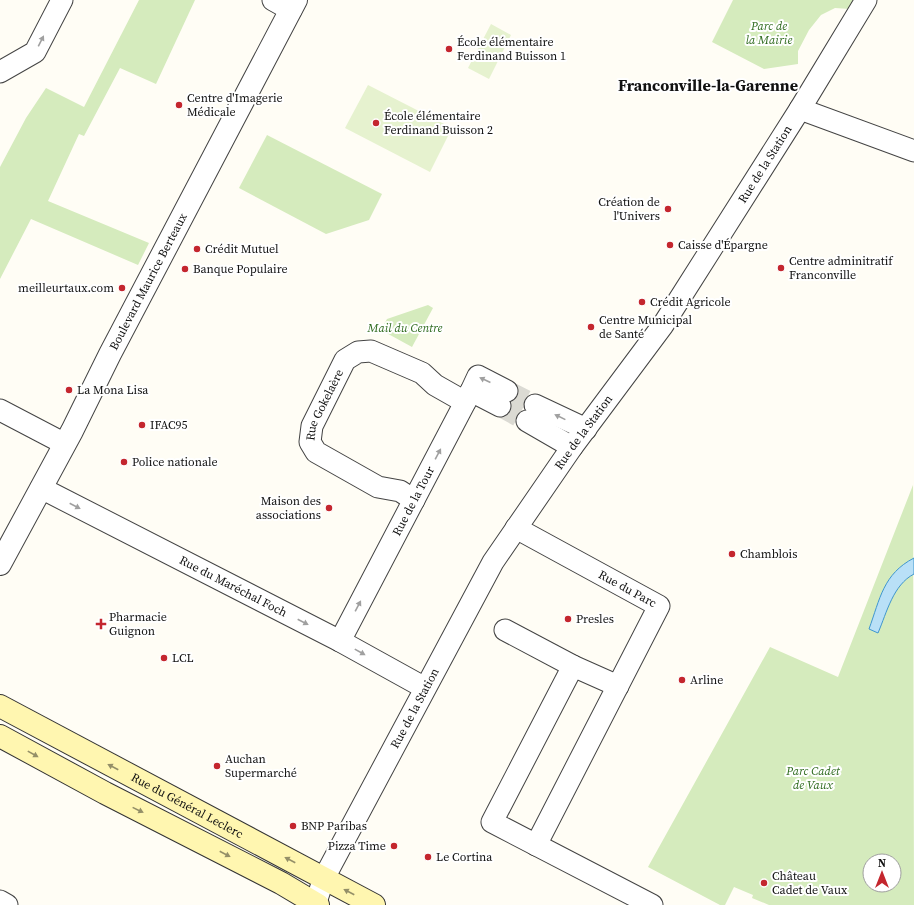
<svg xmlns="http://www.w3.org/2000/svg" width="914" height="905" font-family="'Source Serif 4',serif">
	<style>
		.green { fill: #d5ebbd; fill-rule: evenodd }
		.pitch { fill: #e6f2cf }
		.water { fill: #b9e0f7; stroke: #3f96cf }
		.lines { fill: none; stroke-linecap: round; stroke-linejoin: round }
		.minor-tunnel { stroke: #dbdad3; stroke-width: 21; stroke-dasharray: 21 10; stroke-linecap: butt }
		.minor-casing { stroke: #444; stroke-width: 23 }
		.tertiary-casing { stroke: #444; stroke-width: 24 }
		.secondary-casing { stroke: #333; stroke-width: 24 }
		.minor { stroke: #fff; stroke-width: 21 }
		.tertiary { stroke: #fff; stroke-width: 22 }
		.secondary { stroke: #fff6b0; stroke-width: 22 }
		.oneway { fill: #a0a0a0 }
		.oneway2 { fill: #948f68 }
		.poi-dot { fill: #c4262e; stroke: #fff; stroke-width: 1.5 }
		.labels { text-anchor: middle; stroke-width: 4; stroke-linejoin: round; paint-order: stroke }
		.park-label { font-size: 12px; font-style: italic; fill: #2f6b1f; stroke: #fff }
		.poi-label { font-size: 12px; fill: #111; stroke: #fff; text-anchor: start }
		.street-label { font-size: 12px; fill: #111; stroke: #fff }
		.district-label { font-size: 16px; font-weight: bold; fill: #111; stroke: #fff }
	</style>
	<rect width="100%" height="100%" fill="#fffdf5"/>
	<!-- green -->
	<g class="green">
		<polygon points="139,0 195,0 156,84 120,68 84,136 79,134 48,201 149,243 138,265 31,219 0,279 0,167 26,118 46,88 84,107"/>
		<polygon points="733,0 855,0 850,9 835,8 821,15 809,30 798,51 798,64 764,69 712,42"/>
		<polygon points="267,135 382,194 369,220 326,234 239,188"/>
		<polygon points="428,305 433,308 412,347 381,330 387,319"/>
		<path d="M913 485 914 905H769L752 898 753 895 734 887 725 905H720L648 867 770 647 838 677ZM870 861H894V885H870Z"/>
	</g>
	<!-- pitch -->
	<g class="pitch">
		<polygon points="491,24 511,35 489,79 468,68"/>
		<polygon points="368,85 452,128 430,172 345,128"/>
	</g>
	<!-- water -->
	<path class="water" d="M914 558V574C893 585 887 612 878 633L869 629C880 599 883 574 914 558Z"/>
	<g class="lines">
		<!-- minor-tunnel -->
		<g class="minor-tunnel">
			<polyline points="507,391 535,405"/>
			<polyline points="500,406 527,421"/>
		</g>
		<!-- minor casing -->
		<g class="minor-casing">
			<g id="minor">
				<polyline points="273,0 291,10"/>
				<polyline points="0,72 35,52 62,0"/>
				<polyline points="800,109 914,151"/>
				<polyline points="471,391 478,376 507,391"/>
				<polyline points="535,405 586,429"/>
				<polyline points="0,410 65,444"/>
				<polyline points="527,421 572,447"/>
				<path id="s1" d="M41 488 340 641 425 688"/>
				<path id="s2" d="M414 500 400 491 378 487 316 452 310 442 312 426 345 360 358 352 371 351 422 373 435 385 465 402"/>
				<path id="s3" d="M516 528 659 606 536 845"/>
				<polyline points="505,630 573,666 492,822 652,905"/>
				<path id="s4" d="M340 641 471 391 500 406"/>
				<polyline points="573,666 618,686"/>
				<polyline points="0,901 7,905"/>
				<path id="s5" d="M315 905 324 878 493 562 572 447 663 325 800 109 866 0"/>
			</g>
		</g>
		<!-- tertiary casing -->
		<g class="tertiary-casing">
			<g id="tertiary">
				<path id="s6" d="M0 564 72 431 110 354 296 0"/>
			</g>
		</g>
		<!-- secondary casing -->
		<g class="secondary-casing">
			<g id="secondary">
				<path id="s7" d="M0 706 374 905"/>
				<polyline points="0,736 105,793 281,883 318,905"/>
			</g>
		</g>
		<!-- minor -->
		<use href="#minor" class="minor"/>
		<!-- tertiary -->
		<use href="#tertiary" class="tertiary"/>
		<!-- secondary -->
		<use href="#secondary" class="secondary"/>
	</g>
	<!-- one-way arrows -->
	<defs><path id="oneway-solid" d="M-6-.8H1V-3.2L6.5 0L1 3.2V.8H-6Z"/></defs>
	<g class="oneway">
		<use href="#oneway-solid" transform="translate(41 41) rotate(-63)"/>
		<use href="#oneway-solid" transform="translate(485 380) rotate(-155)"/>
		<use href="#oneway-solid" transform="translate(560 417) rotate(-154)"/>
		<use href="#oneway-solid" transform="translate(438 454) rotate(-62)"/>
		<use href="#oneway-solid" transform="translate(75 506) rotate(27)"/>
		<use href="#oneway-solid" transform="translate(358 606) rotate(-62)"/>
		<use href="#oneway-solid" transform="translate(303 622) rotate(27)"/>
		<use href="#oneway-solid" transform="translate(360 652) rotate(29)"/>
	</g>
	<g class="oneway2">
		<use href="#oneway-solid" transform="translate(33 754) rotate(29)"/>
		<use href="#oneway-solid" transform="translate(113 767) rotate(-152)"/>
		<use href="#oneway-solid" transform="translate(138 810) rotate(26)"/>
		<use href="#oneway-solid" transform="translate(225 854) rotate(28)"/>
		<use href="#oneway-solid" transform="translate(290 860) rotate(-152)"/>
		<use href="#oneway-solid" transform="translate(349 892) rotate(-152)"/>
	</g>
	<!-- markers -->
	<g class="poi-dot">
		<circle cx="449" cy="49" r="4"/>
		<circle cx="179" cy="105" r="4"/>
		<circle cx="376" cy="123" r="4"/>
		<circle cx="668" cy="209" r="4"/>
		<circle cx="670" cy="245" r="4"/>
		<circle cx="197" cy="249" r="4"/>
		<circle cx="781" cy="268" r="4"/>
		<circle cx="185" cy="269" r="4"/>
		<circle cx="122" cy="288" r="4"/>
		<circle cx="642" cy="302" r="4"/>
		<circle cx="591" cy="327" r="4"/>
		<circle cx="69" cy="390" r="4"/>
		<circle cx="142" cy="425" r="4"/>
		<circle cx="124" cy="462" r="4"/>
		<circle cx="329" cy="508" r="4"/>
		<circle cx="732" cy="554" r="4"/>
		<circle cx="568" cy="619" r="4"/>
		<path d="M99 618h4v4h4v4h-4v4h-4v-4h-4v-4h4z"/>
		<circle cx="164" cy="658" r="4"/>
		<circle cx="682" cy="680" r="4"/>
		<circle cx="217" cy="766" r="4"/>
		<circle cx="293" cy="826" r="4"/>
		<circle cx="394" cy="846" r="4"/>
		<circle cx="428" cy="857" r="4"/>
		<circle cx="764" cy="883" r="4"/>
	</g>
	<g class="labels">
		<!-- park labels -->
		<g class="park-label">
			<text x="769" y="30">Parc de<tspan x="769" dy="14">la Mairie</tspan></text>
			<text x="405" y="332">Mail du Centre</text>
			<text x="813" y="775">Parc Cadet<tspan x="813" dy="14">de Vaux</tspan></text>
		</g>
		<!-- poi labels -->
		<g class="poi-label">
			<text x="457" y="46">École élémentaire<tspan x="457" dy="14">Ferdinand Buisson 1</tspan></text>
			<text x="187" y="102">Centre d'Imagerie<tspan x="187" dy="14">Médicale</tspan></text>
			<text x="384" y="120">École élémentaire<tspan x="384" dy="14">Ferdinand Buisson 2</tspan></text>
			<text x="660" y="206" text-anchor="end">Création de<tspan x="660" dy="14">l'Univers</tspan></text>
			<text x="678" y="249">Caisse d'Épargne</text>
			<text x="205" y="253">Crédit Mutuel</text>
			<text x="789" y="265">Centre adminitratif<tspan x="789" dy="14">Franconville</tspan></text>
			<text x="193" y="273">Banque Populaire</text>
			<text x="114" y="292" text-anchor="end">meilleurtaux.com</text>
			<text x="650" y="306">Crédit Agricole</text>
			<text x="599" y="324">Centre Municipal<tspan x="599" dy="14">de Santé</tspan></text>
			<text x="77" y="394">La Mona Lisa</text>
			<text x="150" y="429">IFAC95</text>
			<text x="132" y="466">Police nationale</text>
			<text x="321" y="505" text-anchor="end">Maison des<tspan x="321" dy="14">associations</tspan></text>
			<text x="740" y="558">Chamblois</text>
			<text x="109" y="621">Pharmacie<tspan x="109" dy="14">Guignon</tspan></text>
			<text x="576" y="623">Presles</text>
			<text x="172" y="662">LCL</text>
			<text x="690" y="684">Arline</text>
			<text x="225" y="763">Auchan<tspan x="225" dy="14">Supermarché</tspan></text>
			<text x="301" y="830">BNP Paribas</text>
			<text x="386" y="850" text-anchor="end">Pizza Time</text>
			<text x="436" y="861">Le Cortina</text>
			<text x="772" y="880">Château<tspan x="772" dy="14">Cadet de Vaux</tspan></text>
		</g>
		<!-- street labels -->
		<g class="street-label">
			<text dy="4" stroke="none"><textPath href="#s5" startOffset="869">Rue de la Station</textPath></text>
			<text dy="4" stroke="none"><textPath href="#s6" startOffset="319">Boulevard Maurice Berteaux</textPath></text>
			<text dy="4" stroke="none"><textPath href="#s2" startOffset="162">Rue Gokelaère</textPath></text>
			<text dy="4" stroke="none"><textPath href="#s5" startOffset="545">Rue de la Station</textPath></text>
			<text dy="4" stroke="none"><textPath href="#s4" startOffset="158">Rue de la Tour</textPath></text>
			<text dy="4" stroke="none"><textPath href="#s1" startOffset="216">Rue du Maréchal Foch</textPath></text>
			<text dy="4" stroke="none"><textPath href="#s3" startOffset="127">Rue du Parc</textPath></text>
			<text dy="4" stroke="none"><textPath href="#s5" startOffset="221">Rue de la Station</textPath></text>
			<text dy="4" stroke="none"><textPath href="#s7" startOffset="212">Rue du Général Leclerc</textPath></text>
		</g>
		<!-- district labels -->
		<g class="district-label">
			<text x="708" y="91">Franconville-la-Garenne</text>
		</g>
	</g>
	<!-- north arrow -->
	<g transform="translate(882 873)"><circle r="19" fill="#ffffff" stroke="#a0a0a0"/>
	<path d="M0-3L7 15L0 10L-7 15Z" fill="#c4262e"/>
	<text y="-6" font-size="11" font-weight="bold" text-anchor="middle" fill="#111111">N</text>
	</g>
</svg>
